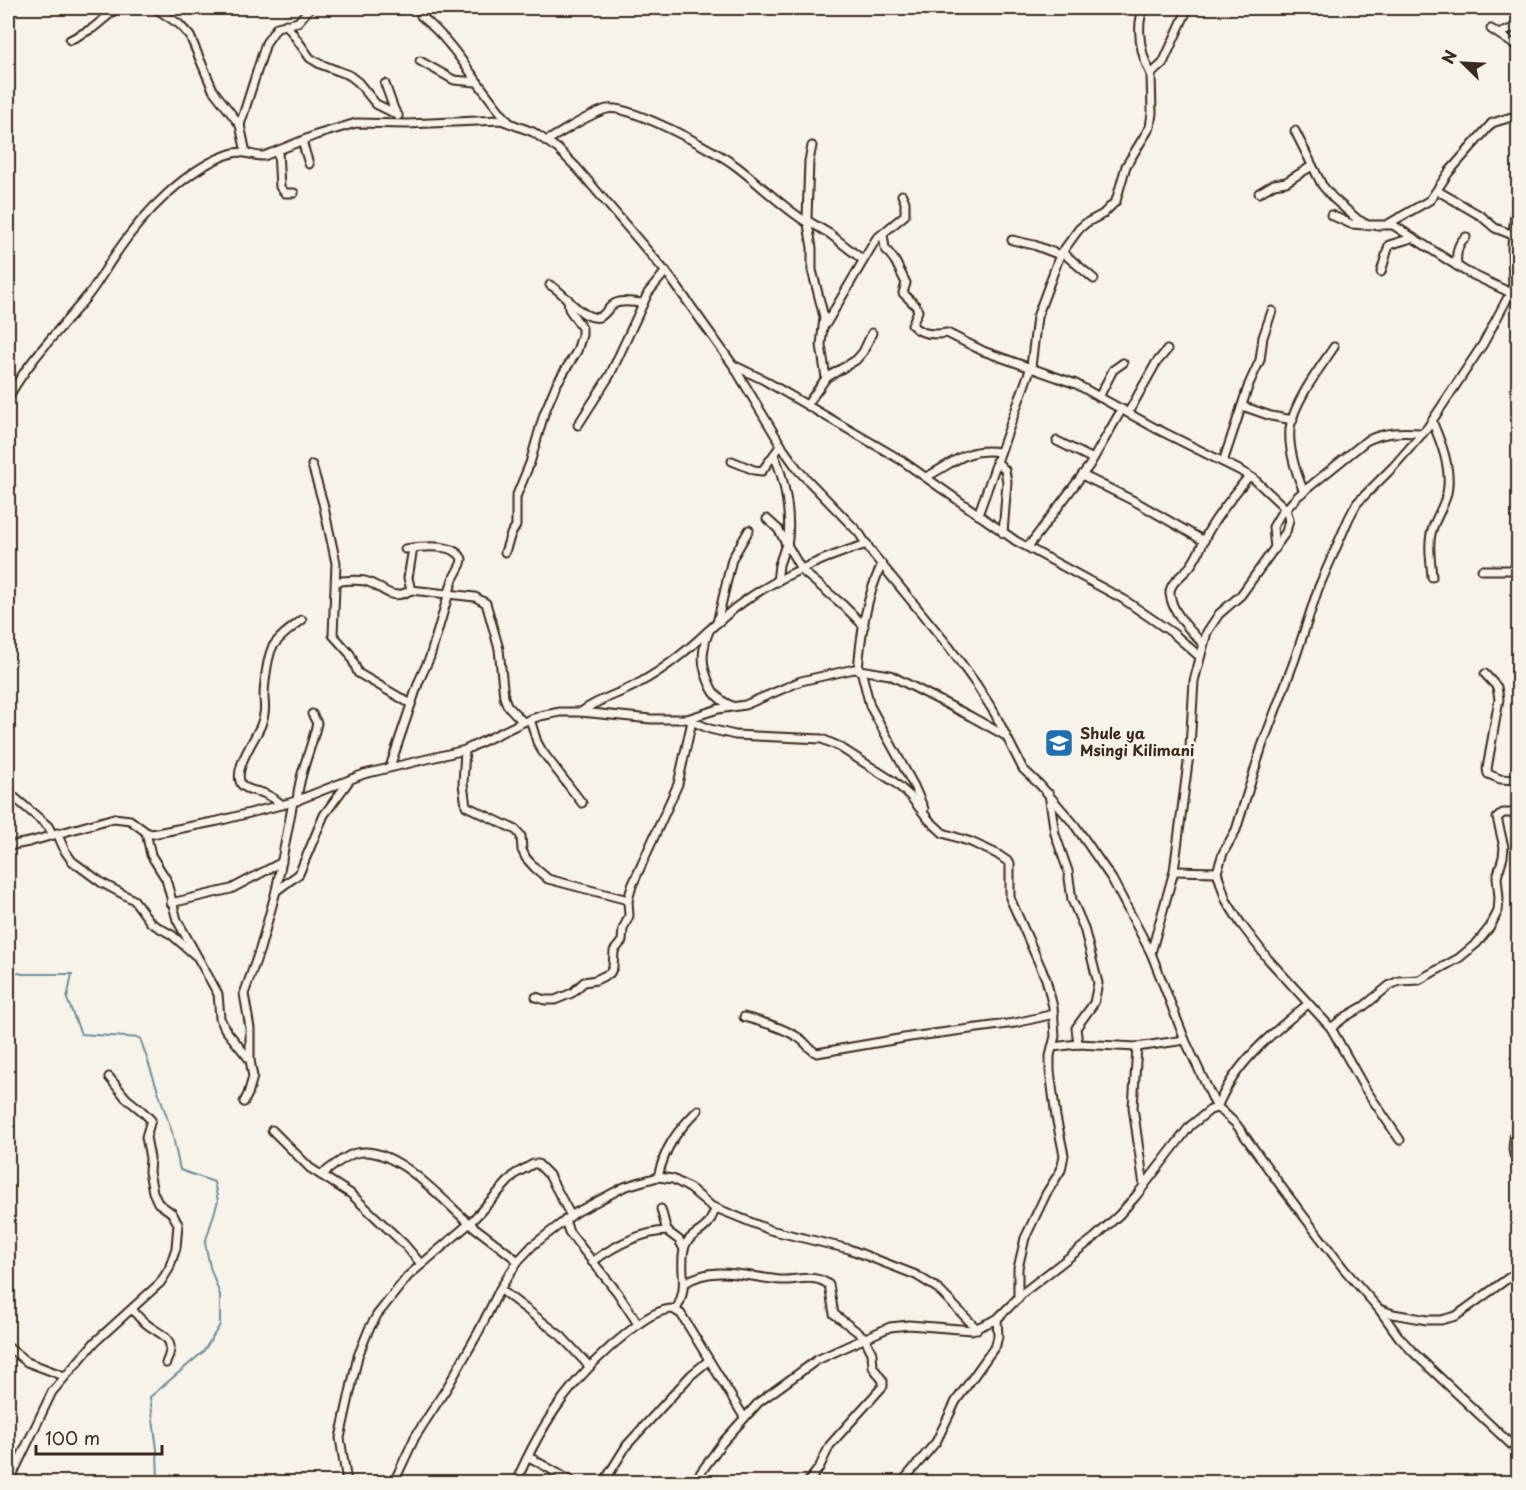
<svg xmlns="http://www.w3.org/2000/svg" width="1526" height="1490" font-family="'Playpen Sans',sans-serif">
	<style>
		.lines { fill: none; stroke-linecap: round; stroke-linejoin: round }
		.stream { stroke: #6e8f9d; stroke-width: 2 }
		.street-casing { stroke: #3b2a1e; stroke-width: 11 }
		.street { stroke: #f7f3e8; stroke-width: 7 }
		.labels { text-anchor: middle; stroke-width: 6; stroke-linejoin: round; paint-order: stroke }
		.poi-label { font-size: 15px; font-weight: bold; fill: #3b2a1e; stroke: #f7f3e8; text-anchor: start }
	</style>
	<rect width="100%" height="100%" fill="#f7f3e8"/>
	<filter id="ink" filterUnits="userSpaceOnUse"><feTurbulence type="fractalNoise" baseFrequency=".0167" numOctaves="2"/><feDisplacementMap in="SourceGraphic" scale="12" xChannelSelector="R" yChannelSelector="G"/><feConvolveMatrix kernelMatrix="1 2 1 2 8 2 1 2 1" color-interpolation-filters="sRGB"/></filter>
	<g filter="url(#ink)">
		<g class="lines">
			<!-- stream -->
			<polyline class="stream" points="8,970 22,974 72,974 67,999 81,1034 140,1038 172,1132 180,1170 214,1182 218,1201 205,1243 210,1267 220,1295 220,1325 203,1352 150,1397 157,1449 158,1482"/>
			<!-- street casing -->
			<g class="street-casing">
				<g id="street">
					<polyline points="155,8 179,24 190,36 213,90 240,125 246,153"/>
					<path d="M1144 8C1135 26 1141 56 1151 74"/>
					<polyline points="1515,8 1518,9"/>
					<path d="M421 16C457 45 478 88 509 122"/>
					<polyline points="286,24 310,58 320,64 349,75 358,82 376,104 398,115"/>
					<polyline points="1491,29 1518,47"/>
					<polyline points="1499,34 1518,26"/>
					<polyline points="70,40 93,28 117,8"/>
					<polyline points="420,61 454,80 476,82"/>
					<polyline points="385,84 394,109 398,116"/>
					<polyline points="240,125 266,43 277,27 298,22 310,8"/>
					<polyline points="1295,131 1322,185 1333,198 1357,219 1368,225 1393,225 1465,271 1513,294 1512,245 1518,180"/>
					<polyline points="302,141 309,164"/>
					<path d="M546 141C565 131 588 114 607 109 629 104 716 151 736 166 760 184 782 207 808 223"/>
					<polyline points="812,146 809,161 807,218 812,248 812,270 824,317 821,345 826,378"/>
					<polyline points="278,151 280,187 285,193 294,193"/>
					<polyline points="1438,191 1481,216 1495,228 1513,235"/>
					<polyline points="1259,193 1274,184 1286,182 1312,166"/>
					<polyline points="1331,215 1351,224 1365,225"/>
					<polyline points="808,221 830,234 863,260"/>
					<polyline points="1388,224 1430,200 1449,172 1492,123 1518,115"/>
					<path d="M883 234 885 248 895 261 906 283 903 293 916 306 918 311 912 325C921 335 935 335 947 333L983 351 1076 384 1155 428 1239 470 1254 479 1286 509 1289 520 1286 532 1241 595 1219 614 1207 632 1194 681 1190 747 1174 871 1151 953"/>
					<polyline points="1012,240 1034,245 1060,255"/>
					<polyline points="1062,252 1094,279"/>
					<path d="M1457 266C1456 256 1457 243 1466 237"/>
					<polyline points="1381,272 1389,245 1412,238"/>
					<path d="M550 285C565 293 572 308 587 315 604 323 604 310 614 304 622 299 635 303 643 303"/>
					<polyline points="826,324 876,239 905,215 905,202 902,195"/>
					<polyline points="735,366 762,379 901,460 1016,541 1123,599 1174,634 1199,656"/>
					<polyline points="1099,397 1113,370 1123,363"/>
					<path d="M8 398C31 357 60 330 89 294 99 281 107 266 117 252 142 215 188 166 233 153 244 150 254 157 264 156L316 135 356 123 407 124 501 120 533 132 558 149 577 168 670 277 733 365 784 450 799 471 859 533 873 554 950 648 976 684 994 712 1023 769 1041 786 1074 824 1112 879 1151 953 1185 1040 1217 1108"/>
					<polyline points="807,405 826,378 856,360 863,352 872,333"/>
					<polyline points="1242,406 1271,416 1293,420"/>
					<polyline points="1128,413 1156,363 1167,350"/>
					<polyline points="578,425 610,375 648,293 666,271"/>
					<polyline points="1057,441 1093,459"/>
					<path d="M774 455C785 479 792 519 787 546"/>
					<polyline points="732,461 754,470 762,471 781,445"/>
					<polyline points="996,461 1005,470 1007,482 1003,533"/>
					<polyline points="1223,462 1249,384 1260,360 1263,337 1272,311"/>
					<polyline points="312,465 323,503 336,563 333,635 350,654 358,673 411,704"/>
					<polyline points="1082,475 1138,503 1204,541"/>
					<path d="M926 477C954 463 966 447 999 452"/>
					<path d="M1304 492C1296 473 1288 449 1290 428 1294 402 1319 369 1334 347"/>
					<path d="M1286 509 1298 496 1366 441C1385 431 1402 432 1423 433"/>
					<polyline points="978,515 1031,367 1037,317 1060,255 1079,229 1086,223 1103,214 1116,201 1126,166 1150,127 1152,113 1151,74 1163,63 1188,8"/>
					<polyline points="767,519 778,529 801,569"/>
					<polyline points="1028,547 1089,466 1122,409"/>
					<polyline points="413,548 408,578 411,590 475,597 486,603 499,649 504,697 507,705 523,722"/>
					<polyline points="1275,549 1273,527 1284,508"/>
					<polyline points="505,552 511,534 516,526 516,497 530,463 544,414 556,385 577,351 582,335 582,328 569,309 568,299"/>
					<polyline points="800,569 843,605 864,626"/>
					<polyline points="1482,570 1518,570"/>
					<path d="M1432 577C1431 561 1427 543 1433 527 1437 516 1445 504 1447 493 1452 469 1441 442 1432 421"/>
					<path d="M336 582C342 580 359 580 365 581 384 586 389 603 411 590"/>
					<polyline points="777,582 779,565 786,544"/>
					<polyline points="717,623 732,559 749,530"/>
					<path d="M1203 644C1191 631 1172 613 1170 594 1169 582 1185 574 1191 565 1199 555 1202 543 1208 532 1219 512 1235 494 1249 476"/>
					<path d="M858 670C861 634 866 597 882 564"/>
					<polyline points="861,670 870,706 914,786 924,809"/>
					<polyline points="1485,674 1497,687 1499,699 1487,769 1488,774 1500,779 1518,780"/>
					<path d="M732 706C715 699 710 688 705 671 701 659 704 642 709 631 712 626 719 622 723 618 761 584 818 559 867 544"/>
					<path d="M581 712C601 697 619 695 639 683 665 669 688 650 709 630"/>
					<polyline points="530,719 537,742 542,751 582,803"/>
					<polyline points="687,719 710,729 735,735 822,739 838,746 893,781 910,796 929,820 943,833 971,842 997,854 1010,863 1010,898 1046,979 1053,1007 1055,1036 1050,1056 1050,1071 1056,1117 1064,1155 1061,1170 1046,1194 1025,1238 1018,1268 1018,1299"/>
					<polyline points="465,750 463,784 466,806 516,830 521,836 522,850 526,858 535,868 548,879 628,900"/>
					<path d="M390 767 419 681 430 657 453 579 461 564 462 559C455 542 419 547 405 549"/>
					<polyline points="8,792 48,826 53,835"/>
					<polyline points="1049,794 1055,834 1068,871 1072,900 1084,928 1098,983 1094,1003 1076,1028 1078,1044"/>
					<path d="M297 801C299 773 311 751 317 723L312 714"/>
					<path d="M282 805C277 800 270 796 263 793 257 791 246 790 242 785 231 771 256 738 261 725 265 715 265 708 264 698 264 685 267 660 272 648 278 637 292 628 302 620"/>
					<polyline points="146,832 151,855 166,879 177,920 218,994 220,1018 225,1029 250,1060"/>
					<polyline points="57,833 65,851 72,861 102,883 134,900 151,923 172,935 195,955"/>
					<polyline points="8,846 29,842 114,818 130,820 146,832 152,834 218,821 293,802 364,774 465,750 523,722 540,716 560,712 581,712 651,719 687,719 718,709 745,705 801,681 854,669 890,675 970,716 1004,735"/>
					<polyline points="1174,871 1217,872"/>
					<polyline points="276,891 299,874 324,815 349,781"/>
					<polyline points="171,903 231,889 282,862"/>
					<polyline points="536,997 545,1000 555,1000 572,993 584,982 596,980 610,973 613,967 614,951 622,941 623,929 629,916 628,900 632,886 678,784 692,721"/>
					<path d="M744 1017C762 1022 782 1027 799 1038 806 1042 809 1050 817 1053L910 1037 1015 1023 1054 1014"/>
					<polyline points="1331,1028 1345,1017 1364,1006 1390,985 1399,981 1419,980 1459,958 1477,943 1490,927 1498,911 1499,898 1497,877 1503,857 1504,847 1497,818 1503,813 1518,813"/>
					<polyline points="1052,1047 1078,1044 1137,1047 1185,1040"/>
					<polyline points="1137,1047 1133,1107 1144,1186"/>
					<polyline points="1518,1100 1513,1149 1514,1155 1518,1162"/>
					<polyline points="244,1102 248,1094 253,1077 250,1060 250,1028 244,994 260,949 276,891 293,802"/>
					<path d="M1217 1108C1233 1065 1273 1032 1308 1004"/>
					<polyline points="272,1130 310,1168 351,1194 404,1244 421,1264"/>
					<polyline points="1400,1140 1364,1087 1331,1028 1268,959 1241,924 1226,900 1217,872 1223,853 1236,830 1262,746 1295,659 1318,589 1349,518 1357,503 1393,467 1428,427 1483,344 1507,299 1518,291"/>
					<path d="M321 1175C331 1168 344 1156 356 1153 394 1143 444 1202 470 1224 486 1236 502 1248 518 1261"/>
					<path d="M658 1177C665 1147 676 1132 698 1110"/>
					<polyline points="661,1209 667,1231 679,1240 684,1249"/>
					<polyline points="565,1220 569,1232 617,1292 638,1324"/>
					<path d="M592 1262C614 1246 639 1232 667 1231"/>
					<path d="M685 1283C713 1264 748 1277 780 1280 796 1281 815 1273 829 1285L834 1314 864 1337 872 1353 873 1367 883 1381V1386L830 1445 819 1468 808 1482"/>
					<polyline points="500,1289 561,1336 589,1366"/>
					<polyline points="1379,1309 1399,1337 1414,1353 1518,1451"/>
					<path d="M133 1310C136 1314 139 1318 143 1321 159 1336 179 1335 166 1363"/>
					<path d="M676 1310C690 1283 679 1274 684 1249 687 1236 699 1234 707 1225 711 1220 713 1214 716 1208"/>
					<polyline points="8,1347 27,1362 64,1376"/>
					<polyline points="529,1457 573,1482"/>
					<polyline points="9,1482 52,1392 95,1342 160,1283 169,1269 176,1248 178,1224 172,1213 158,1203 153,1192 149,1172 150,1158 146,1137 151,1120 142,1111 126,1098 109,1077"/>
					<polyline points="347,1482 340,1438 358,1356 369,1329 377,1315 408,1276 470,1223 515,1174 533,1164 538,1164 549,1175 571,1216"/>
					<polyline points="394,1482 415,1437 448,1386 478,1333 500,1289 518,1261 533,1245 575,1213 624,1187 640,1182 658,1177 673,1179 691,1189 711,1206 770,1230 849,1249 916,1275 937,1288 977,1329"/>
					<path d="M516 1482C543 1419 577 1371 632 1329 643 1320 658 1309 673 1309L681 1314 744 1417"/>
					<polyline points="604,1482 627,1445 691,1375 708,1361"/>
					<polyline points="694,1482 722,1443 759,1402 817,1360 890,1327 909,1325 972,1330 997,1319 1024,1292 1094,1238 1119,1215 1136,1196 1190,1126 1210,1110 1217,1108 1221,1110 1236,1124 1283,1189 1344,1269 1379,1309 1393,1314 1427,1320 1441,1320 1456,1316 1518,1271"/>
					<polyline points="902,1482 936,1442 956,1401 996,1345 998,1336 997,1319"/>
				</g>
			</g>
			<!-- street -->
			<use href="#street" class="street"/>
		</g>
	</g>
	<!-- icons -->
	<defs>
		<g id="school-square" transform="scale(1.5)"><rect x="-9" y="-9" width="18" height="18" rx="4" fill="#1f6fb2" stroke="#f7f3e8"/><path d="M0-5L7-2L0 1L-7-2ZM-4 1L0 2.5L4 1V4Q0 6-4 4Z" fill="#fff"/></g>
	</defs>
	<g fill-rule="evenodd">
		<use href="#school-square" x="1059" y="743"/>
	</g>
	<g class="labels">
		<!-- poi labels -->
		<g class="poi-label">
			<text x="1080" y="739">Shule ya<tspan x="1080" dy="17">Msingi Kilimani</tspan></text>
		</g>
	</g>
	<!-- margin -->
	<rect width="1526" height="1490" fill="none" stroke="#f7f3e8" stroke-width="30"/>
	<rect x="15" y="15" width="1496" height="1460" fill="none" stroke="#3b2a1e" stroke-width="2" filter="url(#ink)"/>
	<!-- north arrow -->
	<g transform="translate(1463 63) rotate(294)" stroke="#f7f3e8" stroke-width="4.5" paint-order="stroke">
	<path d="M0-4.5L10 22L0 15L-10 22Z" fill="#3b2a1e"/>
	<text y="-9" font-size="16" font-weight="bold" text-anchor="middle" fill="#3b2a1e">N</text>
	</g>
	<!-- scale -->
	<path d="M36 1445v9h126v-9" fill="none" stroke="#3b2a1e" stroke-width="3"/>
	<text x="45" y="1445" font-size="18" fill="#3b2a1e" stroke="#f7f3e8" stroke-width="4.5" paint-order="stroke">100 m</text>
</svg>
